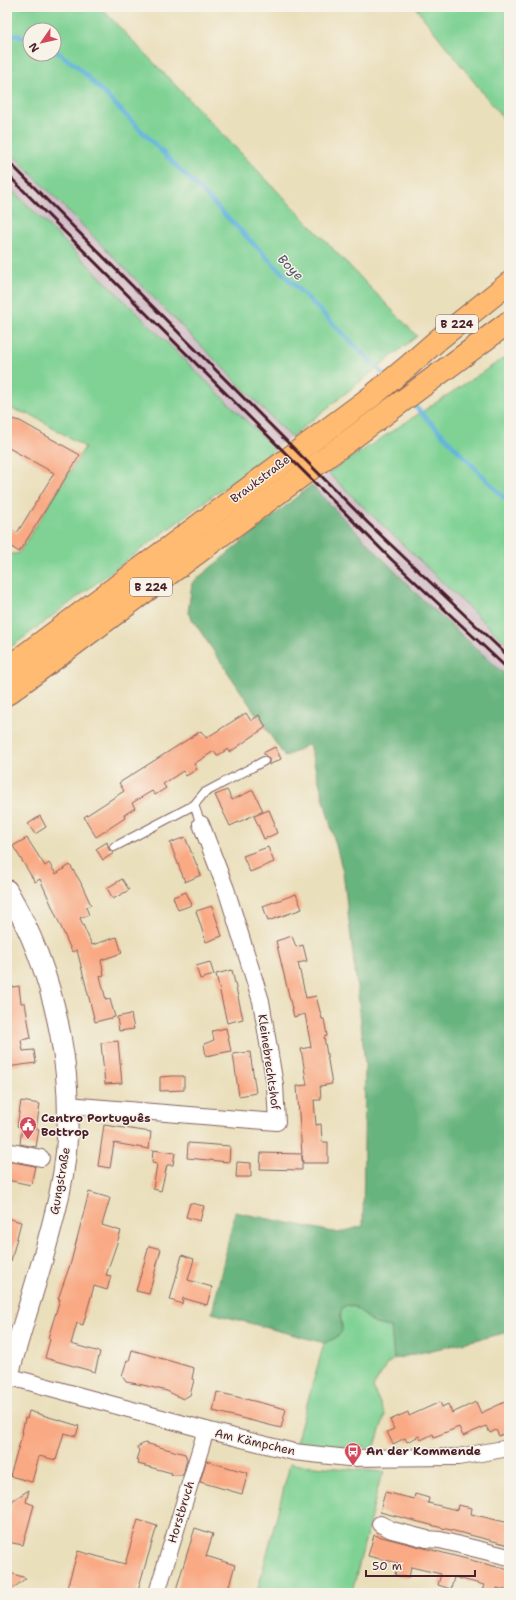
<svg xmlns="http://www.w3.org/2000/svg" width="516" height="1600" font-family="'Shantell Sans',sans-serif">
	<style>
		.industrial { fill: #d2bdc8 }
		.green { fill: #7fd294; stroke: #647860; fill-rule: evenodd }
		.forest { fill: #67b47e; stroke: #586a54 }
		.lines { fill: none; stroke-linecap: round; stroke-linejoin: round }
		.stream { stroke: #64b4df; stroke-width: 4.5 }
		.building { fill: #f9aa85 }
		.service-casing { stroke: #82625d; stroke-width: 10 }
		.minor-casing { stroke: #82625d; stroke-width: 18 }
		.tertiary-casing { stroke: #82625d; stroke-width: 22 }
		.primary-casing { stroke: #82625d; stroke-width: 24 }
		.service { stroke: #fff; stroke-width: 8 }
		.minor { stroke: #fff; stroke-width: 16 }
		.tertiary { stroke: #fff; stroke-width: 20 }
		.primary { stroke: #febb71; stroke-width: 22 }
		.rail { stroke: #4a1f2b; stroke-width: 3 }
		.labels { text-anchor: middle; stroke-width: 3; stroke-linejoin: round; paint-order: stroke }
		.shield { fill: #f7f3e8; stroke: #7e5f64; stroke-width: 1 }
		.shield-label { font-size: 11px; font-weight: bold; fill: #4a1f2b }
		.street-label { font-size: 12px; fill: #4a1f2b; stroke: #f7f3e8 }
		.poi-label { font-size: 12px; font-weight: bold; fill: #4a1f2b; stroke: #f7f3e8; text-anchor: start }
		.water-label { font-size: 13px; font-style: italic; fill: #53536a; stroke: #f7f3e8 }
	</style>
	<rect width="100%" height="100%" fill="#f7f3e8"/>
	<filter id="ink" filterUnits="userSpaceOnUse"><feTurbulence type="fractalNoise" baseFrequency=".025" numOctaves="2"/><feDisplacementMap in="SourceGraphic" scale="8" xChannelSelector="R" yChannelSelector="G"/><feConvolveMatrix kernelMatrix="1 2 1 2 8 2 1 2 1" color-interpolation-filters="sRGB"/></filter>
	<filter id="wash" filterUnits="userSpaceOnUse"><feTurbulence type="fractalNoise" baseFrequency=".012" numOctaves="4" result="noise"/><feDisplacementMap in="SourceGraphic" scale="16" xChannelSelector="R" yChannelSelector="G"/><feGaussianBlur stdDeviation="0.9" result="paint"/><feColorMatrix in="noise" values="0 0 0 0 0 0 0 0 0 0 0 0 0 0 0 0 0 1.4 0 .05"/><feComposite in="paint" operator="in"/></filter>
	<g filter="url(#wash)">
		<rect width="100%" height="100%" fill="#eadfbb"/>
		<!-- industrial -->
		<g class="industrial">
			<polygon points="7,149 291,437 275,449 7,185"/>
			<polygon points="328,473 509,646 509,678 423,600 311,485"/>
		</g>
		<!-- green -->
		<g class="green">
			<path d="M7 7H100L417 336 291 437 7 149ZM30 30H54V54H30Z"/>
			<polygon points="415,7 509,7 509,126"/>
			<polygon points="7,185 275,449 7,650 7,555 19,553 85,447 32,415 7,408"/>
			<polygon points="509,355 509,646 328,473"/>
			<polygon points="347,1305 355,1307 375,1324 391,1327 394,1359 387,1364 373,1387 385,1415 374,1449 359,1446 328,1447 296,1443 324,1343 338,1337 342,1327 340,1313 342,1308"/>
			<polygon points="290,1464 385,1472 380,1480 352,1593 257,1593"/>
		</g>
		<!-- forest -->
		<path class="forest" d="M311 485 423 600 509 678V1332L394 1359 391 1327 375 1324 355 1307 347 1305 342 1308C336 1329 354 1331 324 1343L212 1313 235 1212 338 1233 363 1226 365 1064 360 1012 343 872 309 744 285 757 188 613 192 583Z"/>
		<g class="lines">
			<!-- stream -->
			<g class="stream">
				<polyline points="7,32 30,40"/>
				<polyline points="54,50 78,67 386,377"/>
				<polyline points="411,402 509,503"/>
			</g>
		</g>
		<g id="blocks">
			<!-- building -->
			<g class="building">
				<polygon points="7,418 20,421 80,455 19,552 7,544 7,527 17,533 54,473 7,447"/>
				<polygon points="246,713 251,721 259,715 266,727 230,752 228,749 217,756 214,751 194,764 197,769 186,776 183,771 163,784 166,788 155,795 152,791 132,803 135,808 124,815 125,818 96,837 84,817 124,791 119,783 201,731 206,738"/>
				<polygon points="275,747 281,759 269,765 269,759 263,753"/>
				<polygon points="227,790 232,800 253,790 263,811 230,826 215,795"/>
				<polygon points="269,810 275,824 274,825 277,833 264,839 254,816"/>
				<polygon points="40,816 46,827 35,834 28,824"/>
				<polygon points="185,837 201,875 185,882 170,843"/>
				<polygon points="27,838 45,866 49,863 56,874 70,865 80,881 91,905 86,907 89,915 80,918 92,945 117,937 122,953 101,960 104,975 100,976 106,1000 110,999 115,1017 95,1022 77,950 72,952 40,879 35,882 13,846"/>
				<polygon points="107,842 109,850 114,853 103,860 96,849"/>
				<polygon points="268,847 274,862 250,872 243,856"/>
				<polygon points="122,879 129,890 113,899 107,888"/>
				<polygon points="186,892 192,905 178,910 173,897"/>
				<polygon points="296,894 302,909 268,921 263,906"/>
				<polygon points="212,906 222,936 206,942 196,911"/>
				<polygon points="292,936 296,947 303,945 307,961 298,963 302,980 306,998 316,996 322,1019 324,1019 327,1036 324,1037 332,1084 320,1086 321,1100 314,1100 316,1125 321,1124 322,1142 328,1142 328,1163 303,1163 302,1155 302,1170 260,1169 261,1153 302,1154 297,1086 307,1085 301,1049 311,1047 305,1014 294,1017 276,941"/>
				<polygon points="210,962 214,975 200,979 196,966"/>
				<polygon points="232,970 243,1019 227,1023 216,974"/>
				<polygon points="19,986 21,1003 25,1003 31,1038 21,1040 23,1051 34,1050 36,1063 7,1067 7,988"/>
				<polygon points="131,1014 134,1029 119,1031 117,1017"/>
				<polygon points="226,1028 231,1051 206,1056 204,1044 214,1040 212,1031"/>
				<polygon points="118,1041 122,1083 105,1084 101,1043"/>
				<polygon points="250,1052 256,1093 239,1096 233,1054"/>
				<polygon points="172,1076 184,1076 184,1090 160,1091 160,1077"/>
				<polygon points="21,1101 40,1104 36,1129 39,1129 36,1147 20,1144 22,1127 17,1126"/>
				<polygon points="104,1125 151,1132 149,1149 114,1143 110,1168 98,1166"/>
				<polygon points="188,1143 230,1146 229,1162 187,1158"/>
				<polygon points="153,1150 175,1153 173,1165 167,1165 161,1191 153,1189 157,1164 152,1163"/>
				<polygon points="7,1161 35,1166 31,1185 7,1180"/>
				<polygon points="237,1162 251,1163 251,1177 236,1177"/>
				<polygon points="89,1192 110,1198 102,1225 121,1231 106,1275 111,1276 107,1290 94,1286 83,1325 77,1323 71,1344 100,1352 95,1372 45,1358 50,1339 48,1338 60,1299 58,1299 71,1262"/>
				<polygon points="190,1203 204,1206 200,1221 186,1217"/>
				<polygon points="7,1218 21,1222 11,1261 7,1260"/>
				<polygon points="149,1246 161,1249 149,1294 136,1291"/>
				<polygon points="182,1255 194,1259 188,1280 212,1287 207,1305 183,1298 182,1304 170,1300"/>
				<polygon points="132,1350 194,1368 192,1379 194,1380 190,1395 183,1399 167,1391 143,1385 126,1382 122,1376 127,1360 129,1361"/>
				<polygon points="217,1392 286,1409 281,1428 213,1411"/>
				<polygon points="509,1400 509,1431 499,1436 496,1430 490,1433 486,1426 463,1436 459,1427 434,1437 433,1434 421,1440 419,1436 407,1442 405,1438 393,1444 387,1432 394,1429 390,1420 408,1412 409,1416 440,1402 442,1407 448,1404 452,1413 476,1402 481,1413"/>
				<polygon points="29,1411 79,1426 76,1436 64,1433 56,1460 39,1456 32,1482 10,1476 23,1432 22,1432 25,1418 27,1419"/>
				<polygon points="145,1443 185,1454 187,1459 183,1475 171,1475 172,1473 138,1464 139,1461 136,1460 139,1451 137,1447"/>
				<polygon points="206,1461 248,1473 242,1494 200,1482"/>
				<polygon points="29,1490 26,1502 34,1505 23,1545 7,1542 7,1525 13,1500"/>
				<polygon points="385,1492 414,1499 415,1494 429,1498 428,1503 457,1510 458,1505 472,1508 471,1514 509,1523 509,1545 380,1512"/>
				<polygon points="138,1520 157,1526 137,1593 83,1593 67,1588 78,1551 125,1564"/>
				<polygon points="195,1528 213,1534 206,1556 235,1565 227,1593 175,1593"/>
				<polygon points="374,1535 509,1570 509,1591 497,1588 496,1593 481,1593 484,1585 454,1577 451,1589 438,1585 441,1574 411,1567 409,1578 395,1575 398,1563 368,1556"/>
				<polygon points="7,1572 26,1578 7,1593"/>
			</g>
		</g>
	</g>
	<g filter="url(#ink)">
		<use href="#blocks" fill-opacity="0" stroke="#82625d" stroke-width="1"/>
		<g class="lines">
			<!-- service casing -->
			<g class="service-casing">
				<g id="service">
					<polyline points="194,805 204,793 264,761"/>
					<polyline points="114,847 194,805 201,824"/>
				</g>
			</g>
			<!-- minor casing -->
			<g class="minor-casing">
				<g id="minor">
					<polyline points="67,1105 277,1122 275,1085 261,1001 226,889 201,824"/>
					<polyline points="7,1151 41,1158"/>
					<polyline points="7,1376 206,1430 294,1452 348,1458 458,1457 509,1448"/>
					<polyline points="380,1524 392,1530 427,1539 440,1540 509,1557"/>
					<polyline points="157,1593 206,1430"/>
				</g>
			</g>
			<!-- tertiary casing -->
			<g class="tertiary-casing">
				<path id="tertiary" d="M7 890C58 976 81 1092 60 1191 47 1254 24 1317 7 1380"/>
			</g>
			<!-- primary casing -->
			<g class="primary-casing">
				<g id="primary">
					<polyline points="7,668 372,396 407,367 439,339 509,283"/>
					<polyline points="7,694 509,322"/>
				</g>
			</g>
			<!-- service -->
			<use href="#service" class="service"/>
			<!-- minor -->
			<use href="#minor" class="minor"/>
			<!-- tertiary -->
			<use href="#tertiary" class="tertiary"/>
			<!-- primary -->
			<use href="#primary" class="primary"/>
			<!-- rail -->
			<g class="rail">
				<polyline points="7,160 368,523 509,657"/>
				<polyline points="7,174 392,560 509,670"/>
			</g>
		</g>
	</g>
	<!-- icons -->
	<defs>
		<g id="civic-pin" transform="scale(0.9)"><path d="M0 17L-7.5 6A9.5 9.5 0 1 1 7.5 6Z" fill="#d1495b" stroke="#f7f3e8"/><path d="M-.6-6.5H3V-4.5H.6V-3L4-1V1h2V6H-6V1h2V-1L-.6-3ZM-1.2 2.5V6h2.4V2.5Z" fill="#fff"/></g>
		<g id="bus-pin" transform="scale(0.9)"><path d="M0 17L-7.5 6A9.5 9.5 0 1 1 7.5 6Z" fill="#d1495b" stroke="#f7f3e8"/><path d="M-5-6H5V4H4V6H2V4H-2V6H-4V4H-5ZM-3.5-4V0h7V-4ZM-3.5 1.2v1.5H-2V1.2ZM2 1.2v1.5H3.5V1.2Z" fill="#fff"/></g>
	</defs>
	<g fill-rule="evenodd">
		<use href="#civic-pin" x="28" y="1125"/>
		<use href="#bus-pin" x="353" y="1451"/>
	</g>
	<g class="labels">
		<!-- shield labels -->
		<g class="shield">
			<rect x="436" y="315" width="42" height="18" rx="3"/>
			<rect x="130" y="578" width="42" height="18" rx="3"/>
		</g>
		<g class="shield-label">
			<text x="457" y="328">B 224</text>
			<text x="151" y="591">B 224</text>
		</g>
		<!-- street labels -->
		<g class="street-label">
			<text transform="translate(260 479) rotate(-37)" y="4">Braukstraße</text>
			<text transform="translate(269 1062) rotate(82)" y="4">Kleinebrechtshof</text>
			<text transform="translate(60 1181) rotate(-80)" y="4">Gungstraße</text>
			<text transform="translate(255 1442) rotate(13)" y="4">Am Kämpchen</text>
			<text transform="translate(181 1512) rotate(-73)" y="4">Horstbruch</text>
		</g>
		<!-- poi labels -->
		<g class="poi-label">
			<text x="41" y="1122">Centro Português<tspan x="41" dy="14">Bottrop</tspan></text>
			<text x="366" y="1455">An der Kommende</text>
		</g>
		<!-- water labels -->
		<g class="water-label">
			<text transform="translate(291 267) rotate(45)" y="5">Boye</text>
		</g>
	</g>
	<!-- margin -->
	<rect width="516" height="1600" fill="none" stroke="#f7f3e8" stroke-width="24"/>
	<!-- north arrow -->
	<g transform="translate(42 42) rotate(236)"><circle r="19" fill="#f7f3e8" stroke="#b29e9c"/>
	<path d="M0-3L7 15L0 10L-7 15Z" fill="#d1495b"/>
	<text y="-6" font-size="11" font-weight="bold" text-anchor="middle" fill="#4a1f2b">N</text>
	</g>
	<!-- scale -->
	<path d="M366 1570v6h109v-6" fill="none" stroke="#4a1f2b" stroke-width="2"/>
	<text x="372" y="1570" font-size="12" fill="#4a1f2b" stroke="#f7f3e8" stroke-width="3" paint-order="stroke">50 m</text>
</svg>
